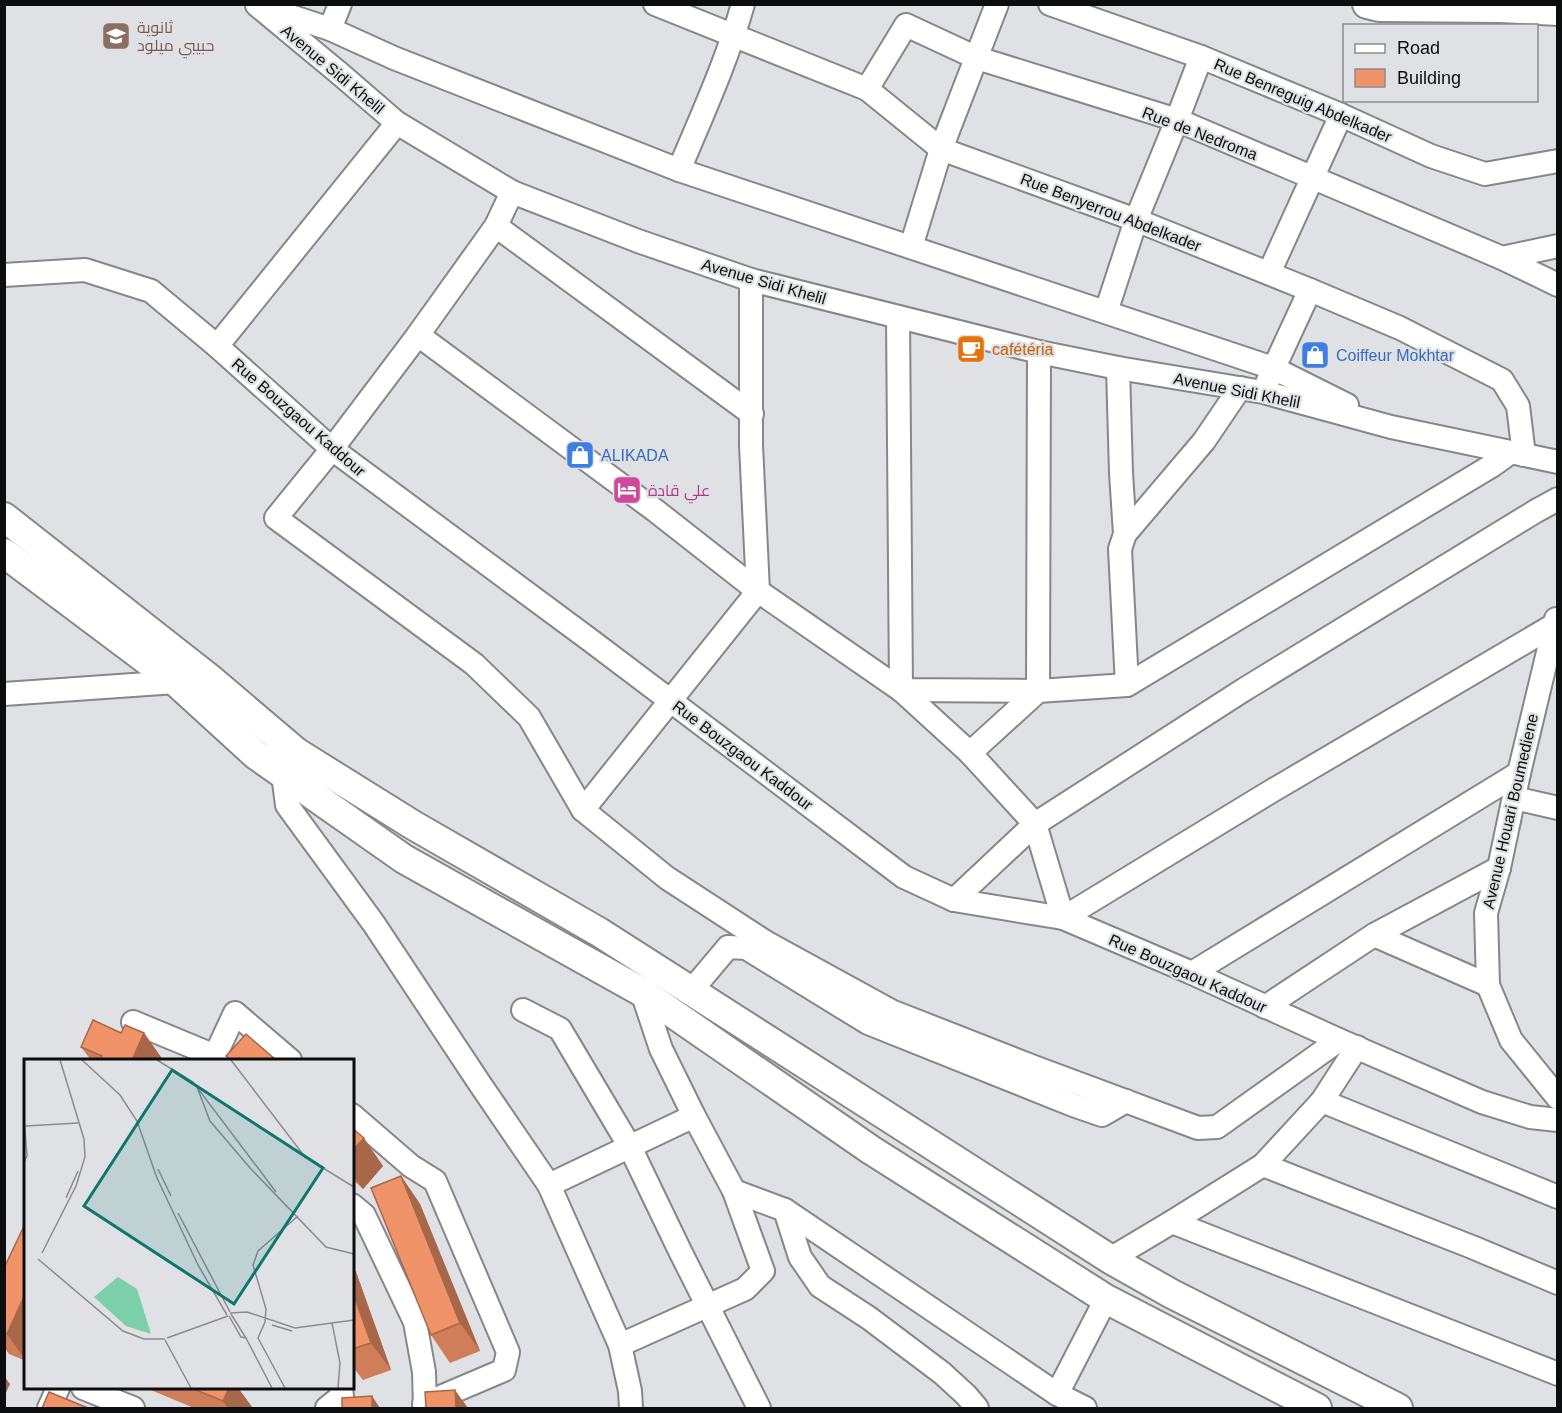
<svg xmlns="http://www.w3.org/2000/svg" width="1562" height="1413" font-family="Helvetica,Cairo,sans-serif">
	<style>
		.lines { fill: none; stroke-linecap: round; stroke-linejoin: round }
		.minor-casing { stroke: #85878a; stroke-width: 26 }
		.major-casing { stroke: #85878a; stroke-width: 32 }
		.minor { stroke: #fff; stroke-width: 22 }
		.major { stroke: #fff; stroke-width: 28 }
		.wall { fill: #cf7e59 }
		.shaded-wall { fill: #a96749 }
		.building { fill: #f19368; stroke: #a96749; stroke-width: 1.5 }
		.labels { text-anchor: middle; stroke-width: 4.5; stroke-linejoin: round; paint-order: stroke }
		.education-label { font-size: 16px; fill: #785e54; stroke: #dfe1e5; text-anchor: start }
		.street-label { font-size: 16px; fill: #0c0d0e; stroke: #dfe1e5 }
		.food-label { font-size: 16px; fill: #c56008; stroke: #dfe1e5; text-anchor: start }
		.shop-label { font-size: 16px; fill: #366cbe; stroke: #dfe1e5; text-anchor: start }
		.hotel-label { font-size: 16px; fill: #b23c85; stroke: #dfe1e5; text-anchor: start }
		.inset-road { fill: none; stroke: #8b8c8f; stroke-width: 1.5 }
		.view { fill: #0f766e; fill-opacity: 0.15; stroke: #0f766e; stroke-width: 3 }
		.inset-edge { fill: none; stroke: #0c0d0e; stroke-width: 3 }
	</style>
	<rect width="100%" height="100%" fill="#dfe1e5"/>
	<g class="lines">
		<!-- minor casing -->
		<g class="minor-casing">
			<g id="minor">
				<polyline points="655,4 867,89 941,149 1136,220 1310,290 1400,328 1502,380 1518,406 1524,455"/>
				<polyline points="1050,4 1201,57 1341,115 1431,156 1485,174 1558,161"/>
				<polyline points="257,5 339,73 397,123 512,192 638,241 751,280 1039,352 1118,368 1263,392 1391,427 1558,462"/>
				<polyline points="269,9 330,29 394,58 679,170 1273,368 1347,405"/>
				<polyline points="330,29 340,4"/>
				<polyline points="867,89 906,25 977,58 1177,120 1502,258 1558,285"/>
				<path d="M679 170C702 115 727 61 743 4"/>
				<polyline points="512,192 496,226 418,335 332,449 276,518 474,664 529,717 583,810 667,878 767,943 891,1011 1034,1067 1198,1128 1217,1127 1339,1040"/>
				<polyline points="496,226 752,414"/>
				<polyline points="911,247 941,149 997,4"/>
				<polyline points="1502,258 1558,246"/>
				<polyline points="1269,273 1341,115"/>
				<polyline points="4,275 85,270 151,291 217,346 332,449 590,640 904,877 954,900 1063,918 1192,973 1339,1040 1482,1102 1530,1117 1558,1120"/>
				<polyline points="1106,312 1136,220 1177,120 1201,57"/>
				<polyline points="898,317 901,690 1038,691 1127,685 1493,465 1511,452"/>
				<polyline points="418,335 656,511 758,591 901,690 970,753 1035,824 1063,918 1270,792 1554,625"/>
				<polyline points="217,346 397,123"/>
				<polyline points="1118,368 1121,473 1125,534"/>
				<polyline points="1267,383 1310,290"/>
				<polyline points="1556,619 1519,773 1499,868 1486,913 1488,985 1511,1040 1558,1098"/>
				<polyline points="1127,685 1120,549 1125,534 1204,441 1240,388"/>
				<polyline points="4,694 176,682"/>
				<polyline points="970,753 1038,691 1039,352"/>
				<polyline points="289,764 283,774 287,805 374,924 480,1084 549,1185 620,1345 630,1391 631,1408"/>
				<polyline points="1514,798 1558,808"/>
				<polyline points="583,810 758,591 751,445 751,280"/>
				<polyline points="954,900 1035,824 1245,689 1536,511 1558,499"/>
				<polyline points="1374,935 1488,985"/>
				<polyline points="1192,973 1519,773"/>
				<polyline points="691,991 728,947 746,948 868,1023 1073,1105 1102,1115 1126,1101"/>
				<polyline points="1265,1007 1374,935 1499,868"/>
				<polyline points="523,1010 560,1029 630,1147 680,1251 759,1408"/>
				<polyline points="133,1022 215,1056 218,1060"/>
				<polyline points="213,1060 235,1013 290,1060"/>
				<polyline points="1322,1101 1558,1197"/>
				<polyline points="352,1115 411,1166 435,1181 508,1352 504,1370 424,1404"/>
				<polyline points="1263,1165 1472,1247 1558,1283"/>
				<polyline points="549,1185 694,1116"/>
				<polyline points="734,1191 785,1210 1057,1394 1085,1408"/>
				<polyline points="352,1205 364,1215 415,1322 424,1372 425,1408"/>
				<polyline points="785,1210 800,1257 820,1286 869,1318 942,1373 966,1395 977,1408"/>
				<polyline points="1172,1222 1558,1374"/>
				<polyline points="1110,1259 1172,1222 1263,1165 1322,1101 1357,1047"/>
				<polyline points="620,1345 745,1289 763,1271 734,1191 694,1116 661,1049 642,992"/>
				<polyline points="83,1388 133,1408"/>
				<polyline points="1057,1394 1106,1299"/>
				<polyline points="49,1408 58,1388"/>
				<polyline points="327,1408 342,1396 341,1388"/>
			</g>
		</g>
		<!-- major casing -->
		<g class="major-casing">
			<g id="major">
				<polyline points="1367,4 1379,7 1500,8 1558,11"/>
				<polyline points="4,517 209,678 296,752 413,825 599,932 1110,1259 1172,1294 1398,1408"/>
				<polyline points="4,553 176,682 256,755 404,859 642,992 871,1150 1106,1299 1317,1408"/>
			</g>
		</g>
		<!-- minor -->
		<use href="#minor" class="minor"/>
		<!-- major -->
		<use href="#major" class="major"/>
	</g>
	<!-- wall -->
	<g class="wall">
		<polygon points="121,1033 144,1033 163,1060 91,1060 81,1047"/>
		<polygon points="352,1128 383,1166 363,1189 352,1179"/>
		<polygon points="401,1176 420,1204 480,1351 450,1363 431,1335"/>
		<polygon points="26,1222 26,1361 9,1354 4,1347 4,1268"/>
		<polygon points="352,1268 356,1272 391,1370 363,1380 352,1366"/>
		<polygon points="146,1388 238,1388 252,1407 251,1408 194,1408"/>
	</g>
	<!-- shaded-wall -->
	<g class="shaded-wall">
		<polygon points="144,1033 163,1060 132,1060"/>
		<polygon points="364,1138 383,1166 363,1189 352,1174 352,1151"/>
		<polygon points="401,1176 420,1204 480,1351 460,1323"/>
		<polygon points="352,1268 356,1272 391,1370 371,1343 352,1290"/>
		<polygon points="26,1292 26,1361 7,1334"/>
		<polygon points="4,1376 10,1384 4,1397"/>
		<polygon points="229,1388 238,1388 252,1407 251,1408 228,1408 223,1401"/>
		<polygon points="455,1390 468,1408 456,1408"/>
		<polygon points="372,1396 380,1408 372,1408"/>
	</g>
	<!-- building -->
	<g class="building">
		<polygon points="93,1020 121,1033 125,1025 144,1033 132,1060 100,1060 102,1056 81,1047"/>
		<polygon points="246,1034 276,1060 230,1060 226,1056"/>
		<polygon points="352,1128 364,1138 352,1151"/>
		<polygon points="401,1176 460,1323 431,1335 371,1188"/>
		<polygon points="26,1222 26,1292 7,1334 4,1333 4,1268"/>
		<polygon points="352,1290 371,1343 352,1349"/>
		<polygon points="191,1388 229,1388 223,1401"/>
		<polygon points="455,1390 456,1408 426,1408 425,1392"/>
		<polygon points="49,1392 88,1408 42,1408"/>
		<polygon points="372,1396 372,1408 342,1408 342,1398"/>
	</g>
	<!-- icons -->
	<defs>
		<g id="school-square" transform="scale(1.5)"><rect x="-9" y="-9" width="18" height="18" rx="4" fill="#8d6e63" stroke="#dfe1e5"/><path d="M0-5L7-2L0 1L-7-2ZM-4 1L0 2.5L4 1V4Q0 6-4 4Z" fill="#fff"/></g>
		<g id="cafe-square" transform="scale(1.5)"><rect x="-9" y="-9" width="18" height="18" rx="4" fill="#e8710a" stroke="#dfe1e5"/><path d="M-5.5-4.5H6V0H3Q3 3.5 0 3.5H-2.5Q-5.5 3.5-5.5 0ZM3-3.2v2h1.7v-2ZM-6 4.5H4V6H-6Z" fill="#fff"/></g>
		<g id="shop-square" transform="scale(1.5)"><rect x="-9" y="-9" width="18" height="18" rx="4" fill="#3f7fe0" stroke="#dfe1e5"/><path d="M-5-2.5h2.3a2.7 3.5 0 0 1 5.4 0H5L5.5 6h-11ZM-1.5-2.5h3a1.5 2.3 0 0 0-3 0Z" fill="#fff"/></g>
		<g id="hotel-square" transform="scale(1.5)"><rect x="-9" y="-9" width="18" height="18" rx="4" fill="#d1479c" stroke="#dfe1e5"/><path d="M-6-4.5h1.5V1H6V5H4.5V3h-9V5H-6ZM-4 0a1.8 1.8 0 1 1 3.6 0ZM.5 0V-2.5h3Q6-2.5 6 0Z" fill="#fff"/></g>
	</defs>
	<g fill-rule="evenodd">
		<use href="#school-square" x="116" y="36"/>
		<use href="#cafe-square" x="971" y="349"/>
		<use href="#shop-square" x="1315" y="355"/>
		<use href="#shop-square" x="580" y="455"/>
		<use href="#hotel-square" x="627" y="490"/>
	</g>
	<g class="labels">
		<!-- education labels -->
		<g class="education-label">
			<text x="137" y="33">ثانوية<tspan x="137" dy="18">حبيبي ميلود</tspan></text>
		</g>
		<!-- street labels -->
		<g class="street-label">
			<text transform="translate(333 69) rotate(40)" y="6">Avenue Sidi Khelil</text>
			<text transform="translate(1303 100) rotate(23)" y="6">Rue Benreguig Abdelkader</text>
			<text transform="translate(1200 133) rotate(21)" y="6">Rue de Nedroma</text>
			<text transform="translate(1111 212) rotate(21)" y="6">Rue Benyerrou Abdelkader</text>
			<text transform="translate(764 281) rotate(16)" y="6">Avenue Sidi Khelil</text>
			<text transform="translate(1237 390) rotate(11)" y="6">Avenue Sidi Khelil</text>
			<text transform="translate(299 417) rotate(41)" y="6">Rue Bouzgaou Kaddour</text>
			<text transform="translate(743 755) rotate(37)" y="6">Rue Bouzgaou Kaddour</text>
			<text transform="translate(1510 811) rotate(-77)" y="6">Avenue Houari Boumediene</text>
			<text transform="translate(1188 973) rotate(24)" y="6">Rue Bouzgaou Kaddour</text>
		</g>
		<!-- food labels -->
		<g class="food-label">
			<text x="992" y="355">cafétéria</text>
		</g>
		<!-- shop labels -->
		<g class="shop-label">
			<text x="1336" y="361">Coiffeur Mokhtar</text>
			<text x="601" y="461">ALIKADA</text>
		</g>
		<!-- hotel labels -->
		<g class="hotel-label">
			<text x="648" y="496">علي قادة</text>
		</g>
	</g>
	<!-- overview -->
	<g transform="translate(24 1059)">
		<rect width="330" height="330" fill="#dfe1e5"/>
		<path d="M94 218 113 230 127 275 102 267 70 238Z" fill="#7bcfa9"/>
		<path class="inset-road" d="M58 1 96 36 113 62 133 119 174 206 203 256M133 1 169 23 252 133M207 1 281 98 330 128M173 28 186 62 227 110 302 188 330 195M0 60 3 97 0 103M2 67 54 64M134 110 147 137M42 139 54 112M154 154 206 253M18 194 52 127 61 98 60 80 36 1M14 200 99 272 120 280H141M206 254 223 253 271 269 330 261M205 257 217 278 222 279 207 255M308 264 316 304 314 329M248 266 268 272M143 279 204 257M222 279 248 329M141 281 167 329M261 329 234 279 241 263 242 250 229 206 234 192 274 157"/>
		<path class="view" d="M148 11 299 109 210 245 60 147Z"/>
		<rect width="330" height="330" class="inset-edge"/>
	</g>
	<!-- border -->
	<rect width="1562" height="1413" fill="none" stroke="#0c0d0e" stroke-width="12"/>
	<!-- legend -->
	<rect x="1343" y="24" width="195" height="78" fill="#dfe1e5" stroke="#8b8c8f" stroke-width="1.5"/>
	<rect x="1355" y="44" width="30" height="9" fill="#ffffff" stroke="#8b8c8f" stroke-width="1.5"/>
	<text x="1397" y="54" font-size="18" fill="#0c0d0e">Road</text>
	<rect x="1355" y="69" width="30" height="18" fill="#f19368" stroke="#8b8c8f" stroke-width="1.5"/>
	<text x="1397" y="84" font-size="18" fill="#0c0d0e">Building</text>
</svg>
